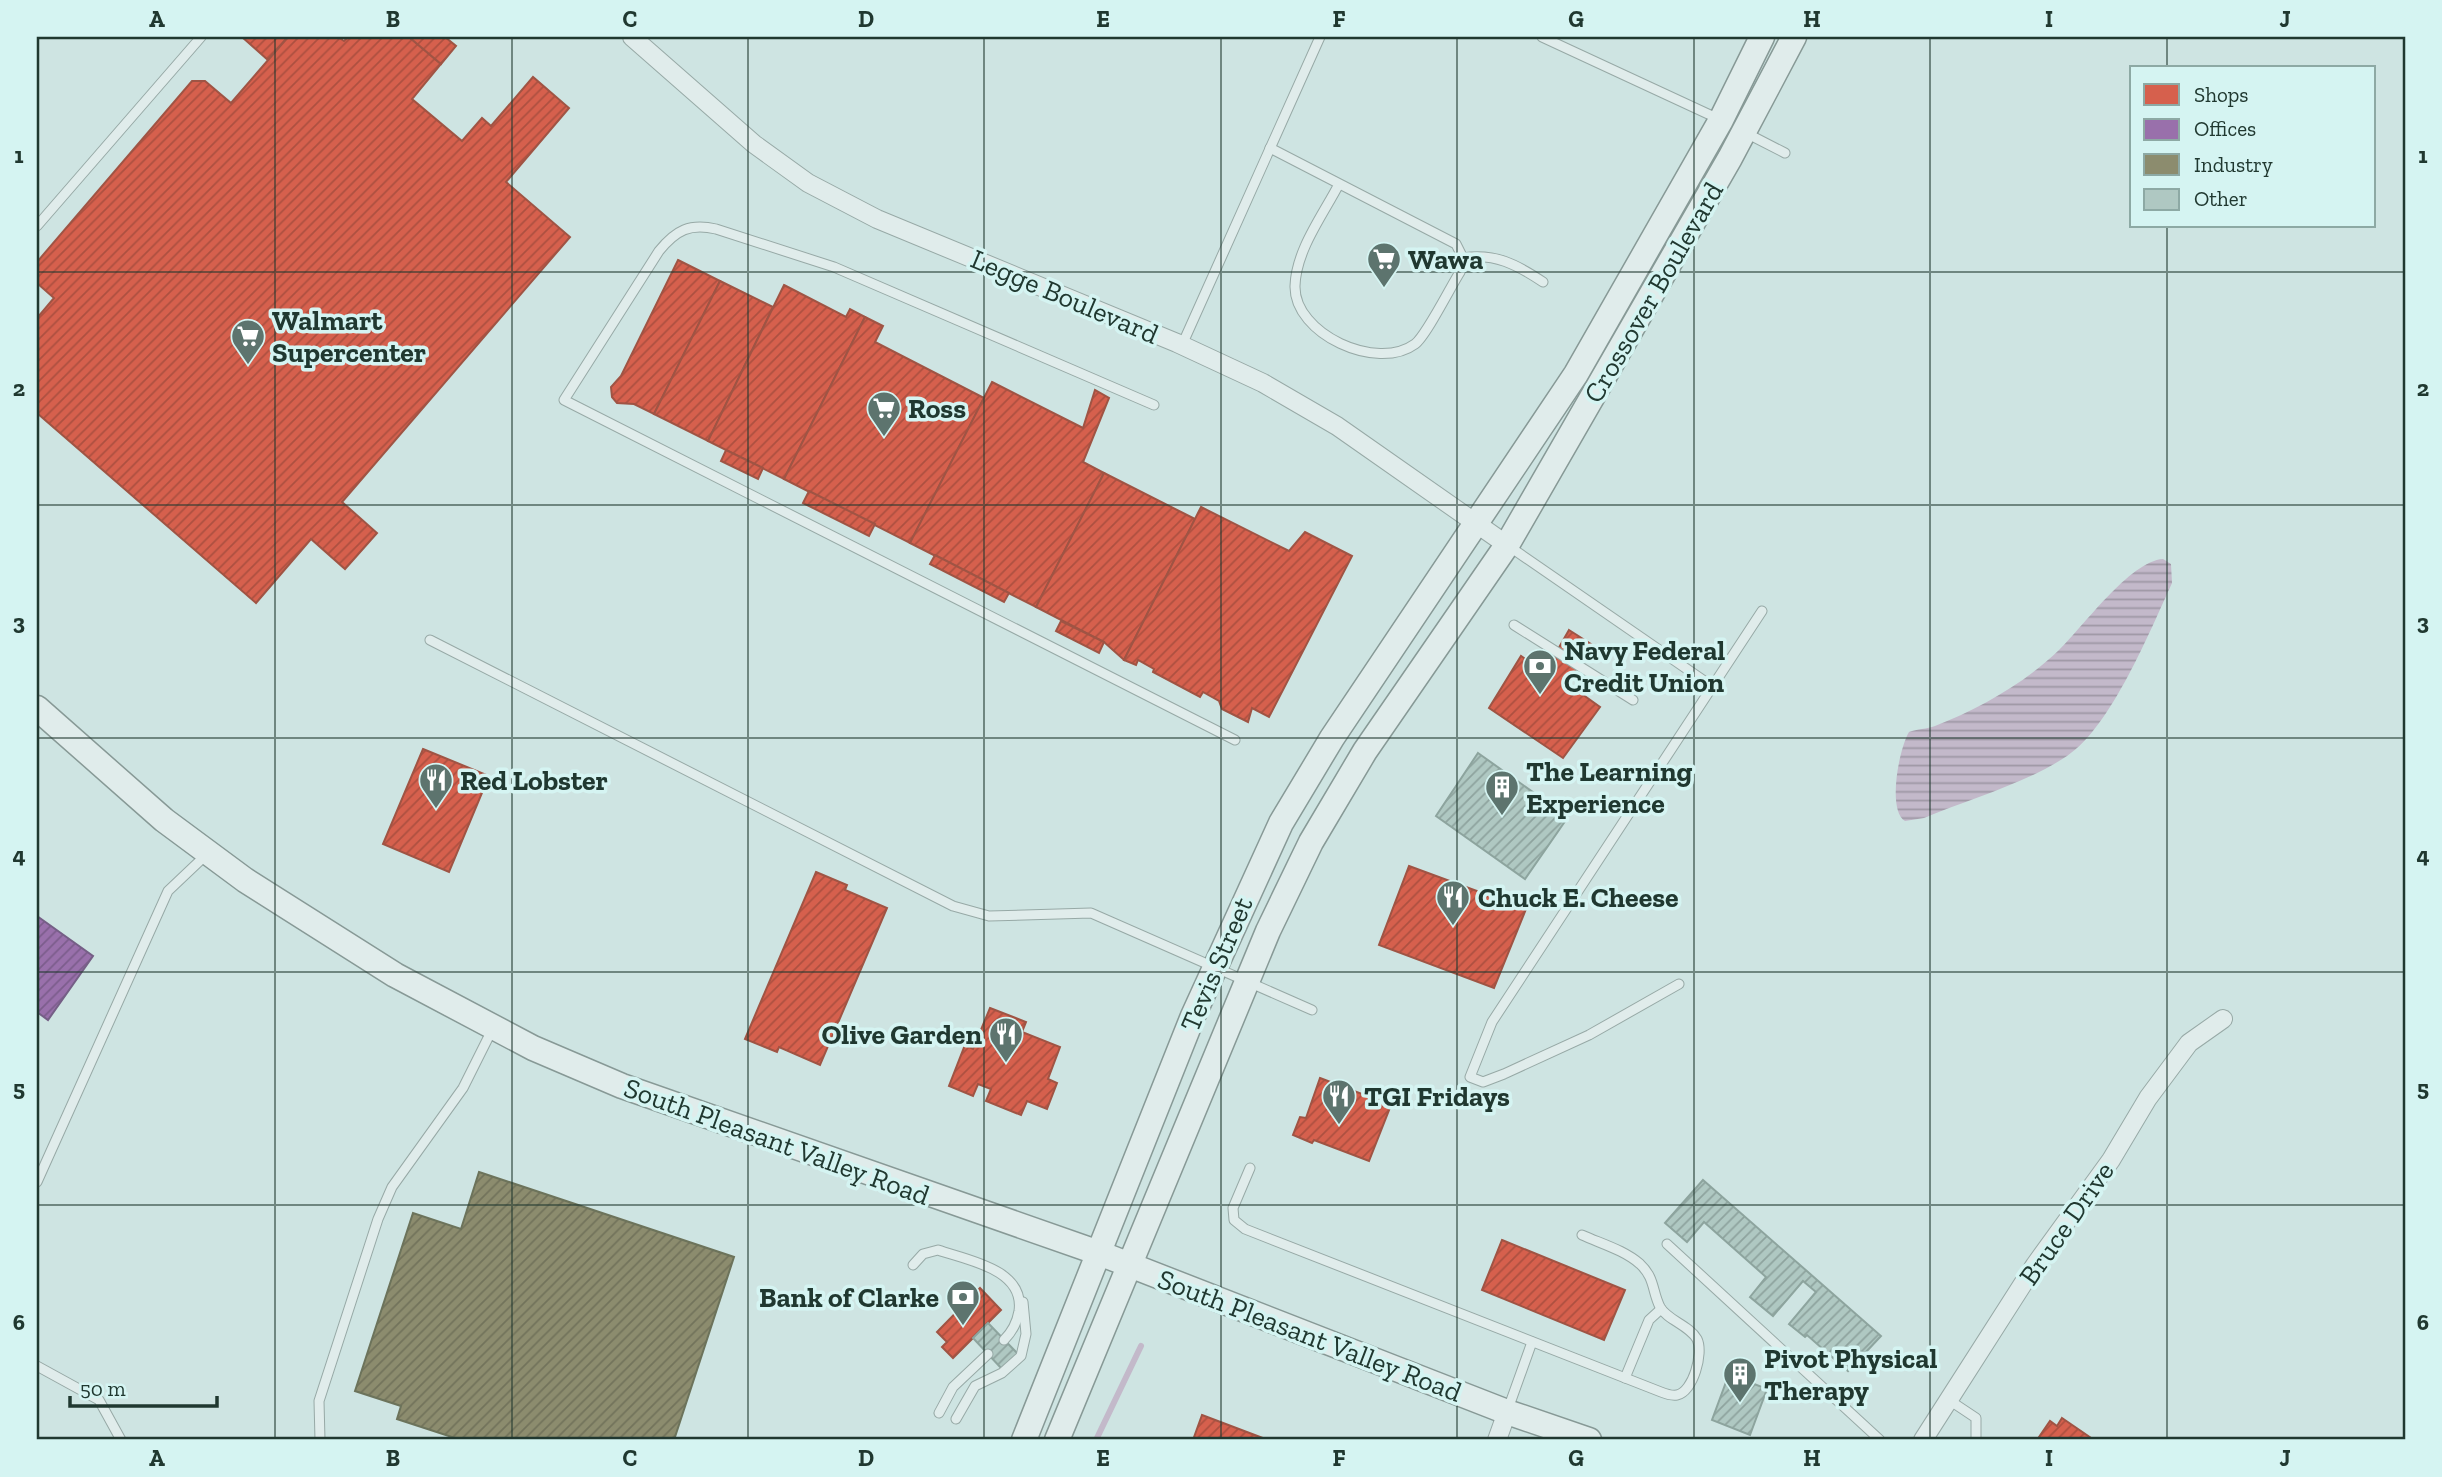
<svg xmlns="http://www.w3.org/2000/svg" width="2442" height="1477" font-family="'Zilla Slab',serif">
	<style>
		.water { fill: url(#water-rules) }
		.shops { fill: url(#shops-hatch); stroke: #9f5444; stroke-width: 2 }
		.offices { fill: url(#offices-hatch); stroke: #755f86; stroke-width: 2 }
		.industry { fill: url(#industry-hatch); stroke: #6c735b; stroke-width: 2 }
		.lines { fill: none; stroke-linecap: round; stroke-linejoin: round }
		.stream { stroke: #c3b9ca; stroke-width: 6 }
		.building { fill: url(#building-hatch); stroke: #8da49e; stroke-width: 2 }
		.lane-casing { stroke: #97a9a6; stroke-width: 11 }
		.street-casing { stroke: #97a9a6; stroke-width: 20 }
		.secondary-casing { stroke: #879996; stroke-width: 27 }
		.lane { stroke: #e0eceb; stroke-width: 9 }
		.street { stroke: #e0eceb; stroke-width: 18 }
		.secondary { stroke: #e0eceb; stroke-width: 24 }
		.grid { fill: none; stroke: #203830; stroke-width: 2; stroke-opacity: 0.55 }
		.labels { text-anchor: middle; stroke-width: 7; stroke-linejoin: round; paint-order: stroke }
		.poi-label { font-size: 28px; font-weight: bold; fill: #203830; stroke: #d5f4f2; text-anchor: start }
		.street-label { font-size: 28px; fill: #203830; stroke: #d5f4f2 }
		.neatline { fill: none; stroke: #203830; stroke-width: 2.5 }
		.grid-label { font-size: 23px; text-anchor: middle; font-weight: bold; fill: #203830 }
	</style>
	<defs>
		<pattern id="water-rules" width="6" height="5" patternUnits="userSpaceOnUse" patternTransform="scale(1.75)"><rect width="6" height="5" fill="#c3b9ca"/><path d="M0 2.5h6" fill="none" stroke="#9e97a4"/></pattern>
		<pattern id="shops-hatch" width="6" height="6" patternUnits="userSpaceOnUse" patternTransform="scale(1.75)"><rect width="6" height="6" fill="#d6604d"/><path d="M-1 1l2-2M0 6l6-6M5 7l2-2" fill="none" stroke="#ad5040"/></pattern>
		<pattern id="offices-hatch" width="6" height="6" patternUnits="userSpaceOnUse" patternTransform="scale(1.75)"><rect width="6" height="6" fill="#9970ab"/><path d="M-1 1l2-2M0 6l6-6M5 7l2-2" fill="none" stroke="#7c5d8c"/></pattern>
		<pattern id="industry-hatch" width="6" height="6" patternUnits="userSpaceOnUse" patternTransform="scale(1.75)"><rect width="6" height="6" fill="#8c8c6e"/><path d="M-1 1l2-2M0 6l6-6M5 7l2-2" fill="none" stroke="#72735b"/></pattern>
		<pattern id="building-hatch" width="6" height="6" patternUnits="userSpaceOnUse" patternTransform="scale(1.75)"><rect width="6" height="6" fill="#afc8c2"/><path d="M-1 1l2-2M0 6l6-6M5 7l2-2" fill="none" stroke="#8ea39e"/></pattern>
	</defs>
	<rect width="100%" height="100%" fill="#cee4e2"/>
	<!-- water -->
	<path class="water" d="M2163 559 2171 564 2172 583C2150 631 2111 727 2067 756 2027 783 1969 799 1924 818L1905 821C1887 810 1899 749 1909 732 1917 729 1927 729 1935 726 1979 709 2025 683 2059 650 2083 627 2130 561 2163 559Z"/>
	<!-- shops -->
	<g class="shops">
		<polygon points="242,37 288,37 268,60"/>
		<polygon points="288,37 338,37 344,41 348,37 409,37 441,64 412,99 462,141 482,118 491,126 533,77 569,108 506,182 570,237 342,502 377,533 345,569 311,539 256,603 37,413 37,318 54,298 37,283 37,262 192,81 205,81 231,103"/>
		<polygon points="409,37 445,37 456,46 441,64"/>
		<polygon points="678,260 720,281 654,414 634,404 617,403 612,397 611,387 621,376"/>
		<polygon points="720,281 773,307 708,441 654,414"/>
		<polygon points="784,285 846,317 850,309 865,317 784,479 708,441"/>
		<polygon points="865,317 883,326 875,342 984,398 910,543 784,479"/>
		<polygon points="992,382 1083,428 1095,390 1109,398 1083,462 1104,473 1036,607 910,543"/>
		<polygon points="726,450 763,468 758,479 721,461"/>
		<polygon points="1104,473 1195,519 1124,660 1104,642 1036,607"/>
		<polygon points="809,491 875,524 869,536 803,503"/>
		<polygon points="1201,507 1289,551 1305,532 1352,556 1269,717 1252,708 1248,722 1222,709 1219,701 1203,692 1200,697 1153,672 1154,669 1138,660 1136,665 1124,660"/>
		<polygon points="935,555 1009,593 1004,602 930,564"/>
		<polygon points="1061,621 1104,642 1099,653 1056,631"/>
		<polygon points="1569,630 1591,644 1568,684 1600,707 1563,758 1489,708 1521,656 1545,672"/>
		<polygon points="423,749 489,776 449,872 383,844"/>
		<polygon points="1409,866 1526,909 1494,988 1379,945"/>
		<polygon points="816,872 847,885 845,890 887,908 820,1065 779,1047 777,1052 745,1039"/>
		<polygon points="990,1008 1026,1022 1022,1032 1060,1047 1048,1079 1057,1083 1047,1109 1027,1101 1021,1115 986,1101 991,1089 978,1084 973,1096 949,1086 965,1045 973,1049"/>
		<polygon points="1320,1078 1391,1105 1369,1161 1314,1140 1312,1143 1293,1135 1300,1117 1306,1118"/>
		<polygon points="1502,1240 1625,1290 1604,1340 1482,1290"/>
		<polygon points="980,1288 1001,1310 953,1358 942,1347 947,1342 937,1332"/>
		<polygon points="1202,1415 1268,1440 1193,1440"/>
		<polygon points="2062,1418 2094,1440 2037,1440 2050,1421 2057,1426"/>
	</g>
	<!-- offices -->
	<polygon class="offices" points="37,916 93,956 48,1020 37,1012"/>
	<!-- industry -->
	<polygon class="industry" points="479,1172 734,1257 674,1440 461,1440 397,1419 401,1406 355,1391 413,1213 461,1229"/>
	<g class="lines">
		<!-- stream -->
		<polyline class="stream" points="1096,1440 1141,1346"/>
	</g>
	<!-- building -->
	<g class="building">
		<polygon points="1478,753 1568,817 1525,879 1436,816"/>
		<polygon points="1703,1180 1881,1336 1848,1371 1807,1335 1805,1337 1789,1324 1816,1292 1803,1281 1773,1316 1750,1297 1766,1277 1704,1222 1687,1242 1665,1223"/>
		<polygon points="988,1323 1018,1354 1002,1369 973,1338"/>
		<polygon points="1729,1374 1767,1389 1750,1435 1712,1420"/>
	</g>
	<g class="lines">
		<!-- lane casing -->
		<g class="lane-casing">
			<g id="lane">
				<polyline points="1542,37 1721,120"/>
				<polyline points="1746,133 1785,153"/>
				<path d="M1270 148 1456 244 1463 258 1460 272C1451 286 1426 336 1415 344 1377 372 1294 334 1295 286 1296 250 1323 215 1339 184"/>
				<polyline points="37,226 201,37"/>
				<path d="M1463 258C1495 253 1516 264 1543 282"/>
				<polyline points="1182,345 1320,37"/>
				<path d="M1154 405 834 267 716 229C690 223 676 230 659 251L564 400 1235 740"/>
				<polyline points="1510,547 1713,687"/>
				<polyline points="1514,625 1633,700"/>
				<polyline points="430,640 953,906 989,916 1091,913 1312,1010"/>
				<polyline points="1679,984 1589,1035 1504,1074 1483,1082 1470,1077 1492,1022 1762,611"/>
				<path d="M1250 1168 1233 1208 1234 1220 1245 1229 1661 1392C1666 1394 1671 1396 1677 1395 1693 1392 1704 1353 1697 1339 1689 1325 1667 1320 1660 1307 1652 1291 1655 1278 1640 1264 1624 1250 1602 1244 1582 1235"/>
				<polyline points="37,1182 168,891 207,854"/>
				<polyline points="1667,1244 1880,1440"/>
				<path d="M913 1265 923 1254 938 1250C967 1260 1025 1269 1019 1311 1017 1323 1013 1331 1004 1340"/>
				<polyline points="37,1366 99,1400 121,1440"/>
				<polyline points="1625,1378 1649,1320 1661,1309"/>
				<polyline points="1949,1400 1976,1418 1976,1440"/>
				<polyline points="1508,1409 1532,1342"/>
				<polyline points="939,1413 953,1387 988,1354"/>
				<polyline points="956,1419 975,1386 1002,1373 1021,1356 1026,1334 1023,1302"/>
				<polyline points="320,1440 319,1401 378,1219 392,1187 463,1088 492,1030"/>
			</g>
		</g>
		<!-- street casing -->
		<g class="street-casing">
			<g id="street">
				<polyline points="632,37 754,144 808,183 877,219 1177,343 1263,383 1337,426 1507,545"/>
				<polyline points="1497,1440 1507,1412"/>
				<polyline points="1923,1440 2035,1265 2111,1160 2148,1098 2189,1043 2223,1019"/>
			</g>
		</g>
		<!-- secondary casing -->
		<g class="secondary-casing">
			<g id="secondary">
				<polyline points="37,708 164,820 245,880 395,975 533,1048 622,1086 1099,1253 1507,1412 1589,1440"/>
				<polyline points="1024,1440 1193,1016 1281,823 1332,738 1576,374 1721,120 1762,37"/>
				<polyline points="1057,1440 1268,931 1311,842 1365,751 1507,545 1730,158 1794,37"/>
			</g>
		</g>
		<!-- lane -->
		<use href="#lane" class="lane"/>
		<!-- street -->
		<use href="#street" class="street"/>
		<!-- secondary -->
		<use href="#secondary" class="secondary"/>
	</g>
	<!-- grid -->
	<path class="grid" d="M275 37V1440M512 37V1440M748 37V1440M984 37V1440M1221 37V1440M1457 37V1440M1694 37V1440M1930 37V1440M2167 37V68M2167 226V1440M37 272H2405M37 505H2405M37 738H2405M37 972H2405M37 1205H2405"/>
	<!-- icons -->
	<defs>
		<g id="supermarket-pin" transform="scale(1.75)"><path d="M0 17L-7.5 6A9.5 9.5 0 1 1 7.5 6Z" fill="#5d746e" stroke="#d5f4f2"/><path d="M-6-5.5h2.5l.6 2H6L4.5 2H-2.5L-4.4-4H-6ZM-1.5 3.2a1.3 1.3 0 1 0 .1 0ZM3 3.2a1.3 1.3 0 1 0 .1 0Z" fill="#fff"/></g>
		<g id="bank-pin" transform="scale(1.75)"><path d="M0 17L-7.5 6A9.5 9.5 0 1 1 7.5 6Z" fill="#5d746e" stroke="#d5f4f2"/><path d="M-6-4H6V4H-6ZM0-2.3a2.3 2.3 0 1 0 0 4.6a2.3 2.3 0 1 0 0-4.6Z" fill="#fff"/></g>
		<g id="restaurant-pin" transform="scale(1.75)"><path d="M0 17L-7.5 6A9.5 9.5 0 1 1 7.5 6Z" fill="#5d746e" stroke="#d5f4f2"/><path d="M-5-6h1v4h1v-4h1v4h1v-4h1v5L-1.5 .5V6h-2V.5L-5-1ZM5-6V6H3V1.5H1.5Q1.5-4 5-6Z" fill="#fff"/></g>
		<g id="building-pin" transform="scale(1.75)"><path d="M0 17L-7.5 6A9.5 9.5 0 1 1 7.5 6Z" fill="#5d746e" stroke="#d5f4f2"/><path d="M-4-6H4V6H1V3H-1V6H-4ZM-2.5-4.3h1.7v1.8h-1.7ZM.8-4.3h1.7v1.8H.8ZM-2.5-1h1.7V.8h-1.7ZM.8-1h1.7V.8H.8Z" fill="#fff"/></g>
	</defs>
	<g fill-rule="evenodd">
		<use href="#supermarket-pin" x="1384" y="259"/>
		<use href="#supermarket-pin" x="248" y="336"/>
		<use href="#supermarket-pin" x="884" y="408"/>
		<use href="#bank-pin" x="1540" y="666"/>
		<use href="#restaurant-pin" x="436" y="780"/>
		<use href="#building-pin" x="1502" y="787"/>
		<use href="#restaurant-pin" x="1453" y="897"/>
		<use href="#restaurant-pin" x="1006" y="1034"/>
		<use href="#restaurant-pin" x="1339" y="1096"/>
		<use href="#bank-pin" x="963" y="1297"/>
		<use href="#building-pin" x="1740" y="1374"/>
	</g>
	<g class="labels">
		<!-- poi labels -->
		<g class="poi-label">
			<text x="1408" y="269">Wawa</text>
			<text x="272" y="330">Walmart<tspan x="272" dy="32">Supercenter</tspan></text>
			<text x="908" y="418">Ross</text>
			<text x="1564" y="660">Navy Federal<tspan x="1564" dy="32">Credit Union</tspan></text>
			<text x="1526" y="781">The Learning<tspan x="1526" dy="32">Experience</tspan></text>
			<text x="460" y="790">Red Lobster</text>
			<text x="1478" y="907">Chuck E. Cheese</text>
			<text x="982" y="1044" text-anchor="end">Olive Garden</text>
			<text x="1364" y="1106">TGI Fridays</text>
			<text x="939" y="1307" text-anchor="end">Bank of Clarke</text>
			<text x="1764" y="1368">Pivot Physical<tspan x="1764" dy="32">Therapy</tspan></text>
		</g>
		<!-- street labels -->
		<g class="street-label">
			<text transform="translate(1653 292) rotate(-60)" y="10">Crossover Boulevard</text>
			<text transform="translate(1065 296) rotate(23)" y="10">Legge Boulevard</text>
			<text transform="translate(1216 964) rotate(-67)" y="10">Tevis Street</text>
			<text transform="translate(777 1141) rotate(20)" y="10">South Pleasant Valley Road</text>
			<text transform="translate(2066 1223) rotate(-55)" y="10">Bruce Drive</text>
			<text transform="translate(1310 1335) rotate(21)" y="10">South Pleasant Valley Road</text>
		</g>
	</g>
	<!-- border -->
	<rect width="2442" height="1477" fill="none" stroke="#d5f4f2" stroke-width="77"/>
	<!-- legend -->
	<rect x="2130" y="66" width="245" height="161" fill="#d5f4f2" stroke="#8da9a4" stroke-width="2"/>
	<rect x="2144" y="84" width="35" height="21" fill="#d6604d" stroke="#8da9a4" stroke-width="2"/>
	<text x="2194" y="102" font-size="21" fill="#203830">Shops</text>
	<rect x="2144" y="119" width="35" height="21" fill="#9970ab" stroke="#8da9a4" stroke-width="2"/>
	<text x="2194" y="136" font-size="21" fill="#203830">Offices</text>
	<rect x="2144" y="154" width="35" height="21" fill="#8c8c6e" stroke="#8da9a4" stroke-width="2"/>
	<text x="2194" y="172" font-size="21" fill="#203830">Industry</text>
	<rect x="2144" y="189" width="35" height="21" fill="#afc8c2" stroke="#8da9a4" stroke-width="2"/>
	<text x="2194" y="206" font-size="21" fill="#203830">Other</text>
	<!-- scale -->
	<path d="M70 1396v10h147v-10" fill="none" stroke="#203830" stroke-width="3.5"/>
	<text x="80" y="1396" font-size="21" fill="#203830" stroke="#d5f4f2" stroke-width="5" paint-order="stroke">50 m</text>
	<rect x="38" y="38" width="2366" height="1400" class="neatline"/>
	<g class="grid-label">
		<text x="157" y="27">A</text>
		<text x="393" y="27">B</text>
		<text x="630" y="27">C</text>
		<text x="866" y="27">D</text>
		<text x="1103" y="27">E</text>
		<text x="1339" y="27">F</text>
		<text x="1576" y="27">G</text>
		<text x="1812" y="27">H</text>
		<text x="2049" y="27">I</text>
		<text x="2285" y="27">J</text>
		<text x="19" y="163">1</text>
		<text x="2423" y="163">1</text>
		<text x="19" y="396">2</text>
		<text x="2423" y="396">2</text>
		<text x="19" y="630">3</text>
		<text x="2423" y="630">3</text>
		<text x="19" y="863">4</text>
		<text x="2423" y="863">4</text>
		<text x="19" y="1096">5</text>
		<text x="2423" y="1096">5</text>
		<text x="19" y="1330">6</text>
		<text x="2423" y="1330">6</text>
		<text x="157" y="1466">A</text>
		<text x="393" y="1466">B</text>
		<text x="630" y="1466">C</text>
		<text x="866" y="1466">D</text>
		<text x="1103" y="1466">E</text>
		<text x="1339" y="1466">F</text>
		<text x="1576" y="1466">G</text>
		<text x="1812" y="1466">H</text>
		<text x="2049" y="1466">I</text>
		<text x="2285" y="1466">J</text>
	</g>
</svg>
